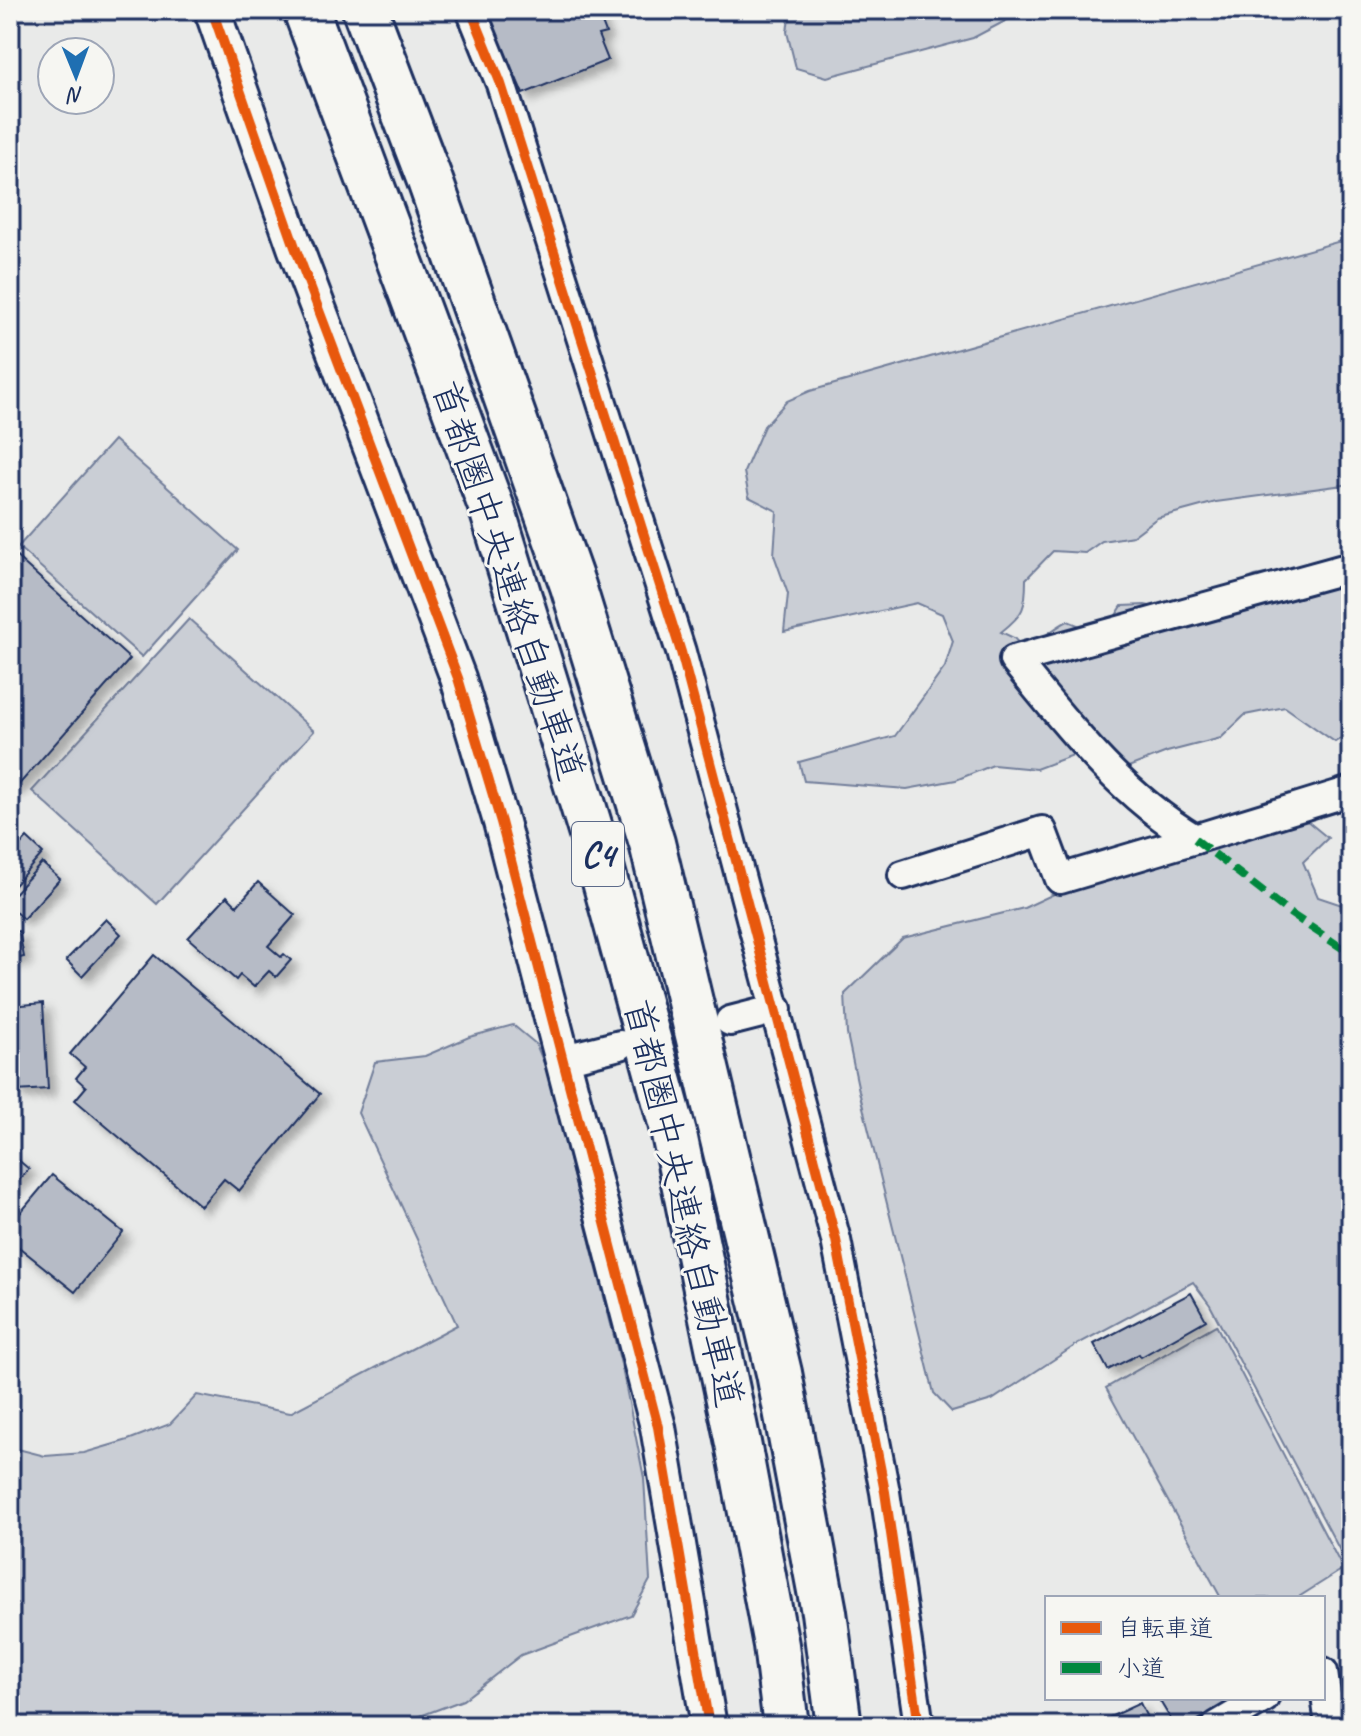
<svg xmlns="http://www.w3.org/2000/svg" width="1361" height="1736" font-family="Caveat,'Klee One',sans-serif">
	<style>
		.green { fill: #caced5; stroke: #727e9a; stroke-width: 2 }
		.building { fill: #b6bbc6; stroke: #1b2f5e; stroke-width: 2; filter: url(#shadow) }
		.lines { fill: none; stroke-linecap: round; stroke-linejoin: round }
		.minor-casing { stroke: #1b2f5e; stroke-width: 34 }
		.tertiary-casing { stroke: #1b2f5e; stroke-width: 40 }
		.motorway-casing { stroke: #1b2f5e; stroke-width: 50 }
		.minor { stroke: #f6f6f2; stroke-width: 28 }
		.tertiary { stroke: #f6f6f2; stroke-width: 34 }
		.motorway { stroke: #f6f6f2; stroke-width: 44 }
		.quiet { stroke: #00873e; stroke-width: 8; stroke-dasharray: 16 8; stroke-linecap: butt }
		.cycleway-casing { stroke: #f6f6f2; stroke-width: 15 }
		.cycleway { stroke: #e8590c; stroke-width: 10 }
		.labels { text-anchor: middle; stroke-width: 6; stroke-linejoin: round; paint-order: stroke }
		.shield { fill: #f6f6f2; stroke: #5d6b8a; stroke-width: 2 }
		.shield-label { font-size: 36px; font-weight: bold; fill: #1b2f5e }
		.street-label { font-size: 38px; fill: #1b2f5e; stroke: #f6f6f2 }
	</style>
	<defs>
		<filter id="shadow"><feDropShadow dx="7" dy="7" stdDeviation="4" flood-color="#0004"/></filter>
	</defs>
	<rect width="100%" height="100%" fill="#e9eae9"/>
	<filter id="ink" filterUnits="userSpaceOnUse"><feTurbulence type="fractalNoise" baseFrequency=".0125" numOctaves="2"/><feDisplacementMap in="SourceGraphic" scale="16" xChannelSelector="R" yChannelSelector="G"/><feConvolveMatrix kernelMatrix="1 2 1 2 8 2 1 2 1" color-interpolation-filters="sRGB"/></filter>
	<g filter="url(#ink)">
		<!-- green -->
		<g class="green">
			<polygon points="790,10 1026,10 973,38 827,77 796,68 787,32"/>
			<path d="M1351 238V484L1216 502 1157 518 1133 536 1102 541 1085 553 1053 551 1026 579C1026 608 1024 614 1001 632L1014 638 1021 646C1040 643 1051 629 1068 621L1090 630 1109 626 1122 606 1145 605 1172 611 1255 576 1351 558V732L1335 742 1285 707 1245 715 1221 738 1167 752 1126 768 1073 755 1036 769 993 765 956 780 907 789 804 781 799 762 895 736 945 667 953 641 942 614 917 603 784 632 788 594 774 555 777 511 749 497 744 472 764 426 787 401 810 391Z"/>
			<polygon points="114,440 238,550 142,657 18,547"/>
			<polygon points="189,619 314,731 157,904 32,791"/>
			<polygon points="1306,820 1328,838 1303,862 1318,897 1351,908 1351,1560 1346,1562 1210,1305 1193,1282 1076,1345 992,1400 952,1412 934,1393 859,1091 847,1034 845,994 903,938 1024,908 1071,886"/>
			<polygon points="513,1025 536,1044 546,1068 622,1368 644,1478 650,1580 631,1615 521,1655 463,1700 415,1718 404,1726 10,1726 10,1447 45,1456 84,1453 128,1440 170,1424 197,1395 290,1413 457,1325 358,1113 375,1062 425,1056 469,1037"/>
			<polygon points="1216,1325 1343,1569 1297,1598 1221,1598 1106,1388"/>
		</g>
		<!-- building -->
		<g class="building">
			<polygon points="481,10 597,10 606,33 598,35 608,60 523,94 514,73 507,75"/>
			<polygon points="10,551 130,659 15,789 10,784"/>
			<polygon points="27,838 43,853 10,890 10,857"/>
			<polygon points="42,863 60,879 23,919 10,907 10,898"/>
			<polygon points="258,882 295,915 268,946 281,957 284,954 291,960 276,977 269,971 254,987 240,975 236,980 188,938 227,896 237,906"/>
			<polygon points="106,919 121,934 82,976 66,960"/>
			<polygon points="19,931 24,957 10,960 10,933"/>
			<polygon points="154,955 320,1094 239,1191 224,1179 201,1206 75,1100 86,1087 76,1078 85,1067 70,1054"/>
			<polygon points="43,1003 48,1089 16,1091 11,1006"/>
			<polygon points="10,1153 29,1169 10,1190"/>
			<polygon points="52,1175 123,1232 75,1292 10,1240 10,1225"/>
			<polygon points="1191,1293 1206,1320 1141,1357 1139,1354 1108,1370 1094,1344"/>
			<polygon points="1158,1698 1226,1698 1228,1702 1188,1726 1175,1726"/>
			<polygon points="1140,1703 1151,1726 1099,1726 1097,1723"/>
		</g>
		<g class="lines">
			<!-- minor casing -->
			<g class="minor-casing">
				<g id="minor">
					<polyline points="471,10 501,84 681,652 836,1240 885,1492 919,1726"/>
					<path d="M1351 567 1014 660C1068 726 1120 794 1195 839L1351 791"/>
					<polyline points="903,875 1042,831 1060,879 1195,839"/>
					<polyline points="730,1021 777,1009"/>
					<polyline points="564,1059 620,1045"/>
					<polyline points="1323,1672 1330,1726"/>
					<polyline points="1217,1726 1264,1698"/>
				</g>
			</g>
			<!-- tertiary casing -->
			<g class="tertiary-casing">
				<polyline id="tertiary" points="212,10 295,247 458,678 501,822 658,1427 709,1726"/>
			</g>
			<!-- motorway casing -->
			<g class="motorway-casing">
				<g id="motorway">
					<polyline points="306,10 492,509 594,841 674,1134 738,1443 776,1645 786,1726"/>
					<polyline points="365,10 429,178 573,586 652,843 779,1373 824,1612 839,1726"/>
				</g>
			</g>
			<!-- minor -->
			<use href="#minor" class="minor"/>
			<!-- tertiary -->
			<use href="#tertiary" class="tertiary"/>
			<!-- motorway -->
			<use href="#motorway" class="motorway"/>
			<!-- quiet -->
			<polyline class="quiet" points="1195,839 1291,914 1351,954"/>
			<!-- cycleway casing -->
			<g class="cycleway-casing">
				<g id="cycleway">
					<polyline points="212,10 295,247 458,678 501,822 658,1427 709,1726"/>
					<polyline points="471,10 501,84 681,652 836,1240 885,1492 919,1726"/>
				</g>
			</g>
			<!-- cycleway -->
			<use href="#cycleway" class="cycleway"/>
		</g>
	</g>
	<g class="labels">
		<!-- shield labels -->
		<rect class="shield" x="572" y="822" width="52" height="64" rx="6"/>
		<g class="shield-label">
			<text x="598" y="867">C4</text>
		</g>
		<!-- street labels -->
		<g class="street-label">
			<text transform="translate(509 580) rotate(72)" y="13">首都圏中央連絡自動車道</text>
			<text transform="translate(684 1203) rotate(77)" y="13">首都圏中央連絡自動車道</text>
		</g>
	</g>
	<!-- margin -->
	<rect width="1361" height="1736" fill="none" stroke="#f6f6f2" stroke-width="40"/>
	<rect x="20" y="20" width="1321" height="1696" fill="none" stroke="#1b2f5e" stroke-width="3" filter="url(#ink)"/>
	<!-- legend -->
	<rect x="1045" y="1596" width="280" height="104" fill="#f6f6f2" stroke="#9ea6b7" stroke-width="2"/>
	<rect x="1061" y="1622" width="40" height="12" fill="#e8590c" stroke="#9ea6b7" stroke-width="2"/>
	<text x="1117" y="1636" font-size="24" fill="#1b2f5e">自転車道</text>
	<rect x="1061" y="1662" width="40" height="12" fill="#00873e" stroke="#9ea6b7" stroke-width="2"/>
	<text x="1117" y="1676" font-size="24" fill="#1b2f5e">小道</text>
	<!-- north arrow -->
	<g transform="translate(76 76) rotate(179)"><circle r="38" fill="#f6f6f2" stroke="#9ea6b7" stroke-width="2"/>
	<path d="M0-6L14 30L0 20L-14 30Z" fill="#1f6fb2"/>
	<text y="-12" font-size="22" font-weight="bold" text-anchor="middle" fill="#1b2f5e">N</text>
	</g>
</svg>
